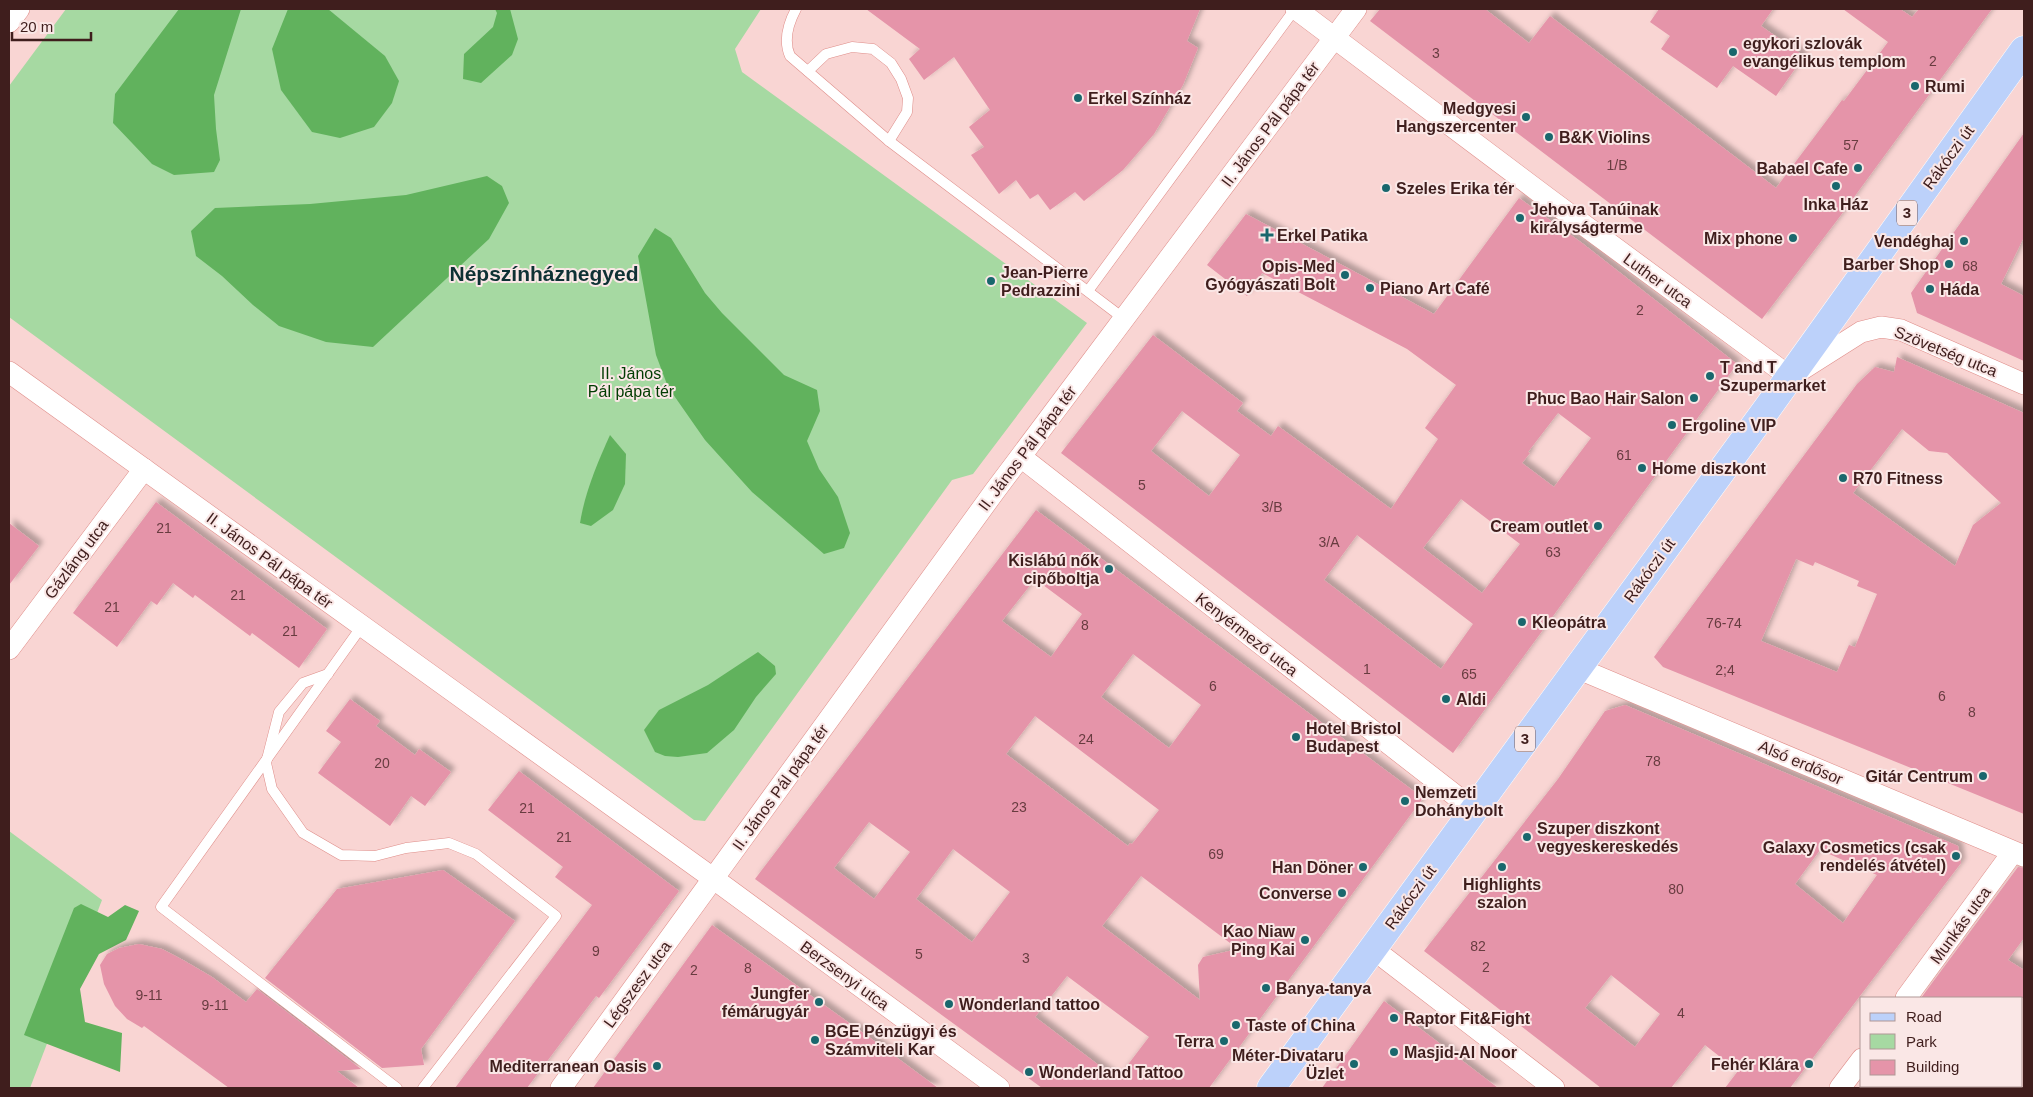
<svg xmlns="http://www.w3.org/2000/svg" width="2033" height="1097" font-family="Helvetica,sans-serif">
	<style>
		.green { fill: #a6d9a2 }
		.forest { fill: #61b25d }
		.building { fill: #e594a9; fill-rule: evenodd; filter: url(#shadow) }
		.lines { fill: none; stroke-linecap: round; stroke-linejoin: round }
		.service-casing { stroke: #df8d89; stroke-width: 11 }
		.minor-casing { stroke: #df8d89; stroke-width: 22 }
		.primary-casing { stroke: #fff; stroke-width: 29 }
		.service { stroke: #fff; stroke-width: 10 }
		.minor { stroke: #fff; stroke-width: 21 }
		.primary { stroke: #bcd1fa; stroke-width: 28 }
		.poi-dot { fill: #19676d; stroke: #fae7e6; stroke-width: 2 }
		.labels { text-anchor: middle; stroke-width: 4; stroke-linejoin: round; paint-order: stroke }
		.number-label { font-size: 14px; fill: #683c40 }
		.shield { fill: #fae7e6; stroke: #775a59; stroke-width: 1 }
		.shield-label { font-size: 15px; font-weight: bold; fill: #3f1e1d }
		.poi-label { font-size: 16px; font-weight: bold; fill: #3f1e1d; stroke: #fae7e6; text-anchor: start }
		.street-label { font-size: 16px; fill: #3f1e1d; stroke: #fae7e6 }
		.park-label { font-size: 16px; fill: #003c01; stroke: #fae7e6 }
		.district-label { font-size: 21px; font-weight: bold; fill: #0e3134; stroke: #fae7e6 }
	</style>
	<defs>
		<filter id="shadow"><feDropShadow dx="4.5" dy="-4.5" stdDeviation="2.5" flood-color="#0004"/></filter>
	</defs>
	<rect width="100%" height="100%" fill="#f9d5d3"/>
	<!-- green -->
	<g class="green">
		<polygon points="66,9 761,9 735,49 742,72 1087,323 973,474 952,480 705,821 694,820 9,317 9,86"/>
		<polygon points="9,831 102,900 30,1088 9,1088"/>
	</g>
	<!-- forest -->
	<g class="forest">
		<polygon points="179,9 241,9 214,95 216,129 220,160 214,172 174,175 152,164 113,123 115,94"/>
		<polygon points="288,9 328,9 385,56 399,81 392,103 374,127 340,138 312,132 281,90 272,49"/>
		<polygon points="495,9 510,9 518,39 512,55 481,83 463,79 464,54 493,27 497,13"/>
		<polygon points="487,176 502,186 509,203 489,239 373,347 326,342 279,326 253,305 222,276 196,256 191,231 215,208 310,204 406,195"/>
		<polygon points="655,228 671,238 705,293 722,313 784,375 817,390 820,411 807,441 819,469 838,497 850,533 844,548 824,554 752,492 705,440 668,387 656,355 638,256"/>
		<path d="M610 435 626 454 625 484 613 510 591 526 580 523C585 492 597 464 610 435Z"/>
		<polygon points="758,652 775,666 776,674 756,697 734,730 707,753 678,757 665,756 655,752 644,730 659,710 708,685"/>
		<polygon points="81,904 108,917 125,905 139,911 126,940 99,954 80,989 85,1022 122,1033 120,1072 24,1035 74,908"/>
	</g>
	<!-- building -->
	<g class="building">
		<polygon points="866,9 1200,9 1187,41 1198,48 1183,85 1154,134 1123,170 1084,201 1075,192 1050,210 1038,194 1030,199 1016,180 999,194 971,155 984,147 969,127 990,110 954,57 924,80 909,59 920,49"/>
		<polygon points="1380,9 1485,9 1529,43 1550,16 1776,188 1842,100 1844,101 1888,42 1843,9 1900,9 1912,17 1919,9 1992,9 1838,219 1762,319 1370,21"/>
		<polygon points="1659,9 1773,9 1761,26 1804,56 1776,96 1733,66 1717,88 1661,49 1670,36 1650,22"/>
		<polygon points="2024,133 2024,237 2001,284 2024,296 2024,361 1917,313 1911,293"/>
		<path d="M1519 198 1582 243 1737 364 1453 753 1061 453 1153 335 1243 403 1237 411 1271 436 1278 426 1391 509 1438 439 1425 428 1456 385 1407 349 1262 273 1247 296 1207 265 1246 214 1434 314ZM1182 411 1240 455 1209 496 1151 451ZM1558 413 1591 438 1554 487 1522 463 1530 453 1528 452ZM1461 499 1520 544 1482 593 1423 548ZM1357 535 1473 624 1441 669 1324 580Z"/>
		<path d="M1897 357 2024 413V814L1663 667 1654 657 1857 384 1875 367 1894 372ZM1902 429 1929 451 1947 453 2001 503 1973 525 1955 566 1853 493ZM1796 559 1813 566 1815 562 1859 581 1857 586 1877 594 1855 647 1849 645 1837 672 1761 641Z"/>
		<polygon points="156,502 327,629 299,668 252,633 250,636 195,595 193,598 173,583 157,605 151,601 117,647 73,613"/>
		<path d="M1036 510 1423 798 1209 1088H1042L755 879ZM1035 579 1082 614 1051 657 1002 621ZM1133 654 1201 705 1169 748 1101 697ZM1035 716 1159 810 1132 844 1130 843 1128 846 1006 754ZM869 822 910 852 874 899 834 868ZM953 849 1010 892 972 942 916 899ZM1141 876 1238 949 1203 957 1198 965 1200 1000 1102 926ZM1067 976 1149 1037 1117 1079 1035 1017Z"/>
		<polygon points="9,523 39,546 9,585"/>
		<polygon points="350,699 380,721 376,726 415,755 419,749 451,772 425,806 411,796 390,826 318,773 341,742 326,731"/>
		<path d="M1625 705 1958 846 1961 863 1790 1088H1725L1738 1071 1705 1045 1671 1088H1601L1424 951 1558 779 1605 711ZM1820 850 1877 875 1843 923 1795 884ZM1611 975 1660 1014 1635 1047 1585 1008Z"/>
		<polygon points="519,771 679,891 599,998 596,996 527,1088 455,1088 592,905 555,877 563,867 488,810"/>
		<polygon points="2018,867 2024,868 2024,938 2008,960 2024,970 2024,998 1921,998"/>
		<polygon points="443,870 515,921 421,1049 424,1065 382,1068 265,978 337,889"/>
		<polygon points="712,925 873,1040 938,1088 593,1088"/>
		<polygon points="139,944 162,949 183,960 212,977 246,1002 257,989 361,1069 337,1071 359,1088 229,1088 144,1026 142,1028 127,1019 115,1006 104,984 100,965 107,954 119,948"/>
		<polygon points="1384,1001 1498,1088 1322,1088"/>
	</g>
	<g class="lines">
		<!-- service casing -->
		<g class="service-casing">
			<g id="service">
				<path d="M796 9C788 24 783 40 790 56L889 141 1123 318"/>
				<polyline points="808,71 826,54 852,47 873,49 891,63 901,79 908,98 907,112 889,141"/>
				<polyline points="1088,291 1295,9"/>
				<polyline points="362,626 161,907 397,1088"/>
				<polyline points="328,674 303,683 279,712 266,763 272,789 303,833 341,855 375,856 406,848 449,843 476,854 556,916 423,1088"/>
			</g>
		</g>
		<!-- minor casing -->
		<g class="minor-casing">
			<g id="minor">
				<polyline points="1296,9 1550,200 1790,377 1861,332 1881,327 1901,330 2024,384"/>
				<polyline points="9,22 19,9"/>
				<polyline points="9,372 714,879 999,1088"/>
				<polyline points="1021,457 1474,810"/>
				<polyline points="9,649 144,469"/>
				<polyline points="1577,668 2024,856"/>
				<polyline points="1373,949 1554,1088"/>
				<polyline points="1906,998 2013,852"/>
				<polyline points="561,1088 994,492 1356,9"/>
				<polyline points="1840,1088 1862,1059"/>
			</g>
		</g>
		<!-- primary casing -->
		<g class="primary-casing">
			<polyline id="primary" points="1271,1088 1769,406 2024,50"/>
		</g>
		<!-- service -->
		<use href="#service" class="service"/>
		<!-- minor -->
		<use href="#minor" class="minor"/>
		<!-- primary -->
		<use href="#primary" class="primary"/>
	</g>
	<!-- markers -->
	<g class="poi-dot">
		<circle cx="1733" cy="52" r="5"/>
		<circle cx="1915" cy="86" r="5"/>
		<circle cx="1078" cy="98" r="5"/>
		<circle cx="1526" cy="117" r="5"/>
		<circle cx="1549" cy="137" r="5"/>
		<circle cx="1858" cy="168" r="5"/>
		<circle cx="1836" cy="186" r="5"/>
		<circle cx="1386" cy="188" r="5"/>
		<circle cx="1520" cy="218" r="5"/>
		<path d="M1264.5 227.5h5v5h5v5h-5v5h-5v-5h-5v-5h5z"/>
		<circle cx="1793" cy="238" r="5"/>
		<circle cx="1964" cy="241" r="5"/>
		<circle cx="1949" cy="264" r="5"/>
		<circle cx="1345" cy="275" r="5"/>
		<circle cx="991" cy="281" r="5"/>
		<circle cx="1370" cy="288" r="5"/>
		<circle cx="1930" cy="289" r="5"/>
		<circle cx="1710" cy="376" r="5"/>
		<circle cx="1694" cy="398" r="5"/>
		<circle cx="1672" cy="425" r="5"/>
		<circle cx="1642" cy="468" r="5"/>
		<circle cx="1843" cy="478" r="5"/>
		<circle cx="1598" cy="526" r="5"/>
		<circle cx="1109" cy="569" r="5"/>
		<circle cx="1522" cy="622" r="5"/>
		<circle cx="1446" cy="699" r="5"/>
		<circle cx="1296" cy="737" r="5"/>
		<circle cx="1983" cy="776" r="5"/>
		<circle cx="1405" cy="801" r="5"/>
		<circle cx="1527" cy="837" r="5"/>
		<circle cx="1956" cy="856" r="5"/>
		<circle cx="1363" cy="867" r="5"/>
		<circle cx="1502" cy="867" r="5"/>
		<circle cx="1342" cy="893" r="5"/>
		<circle cx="1305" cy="940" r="5"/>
		<circle cx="1266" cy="988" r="5"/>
		<circle cx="819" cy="1002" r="5"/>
		<circle cx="949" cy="1004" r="5"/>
		<circle cx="1394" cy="1018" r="5"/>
		<circle cx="1236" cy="1025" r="5"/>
		<circle cx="815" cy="1040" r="5"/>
		<circle cx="1224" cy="1041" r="5"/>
		<circle cx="1394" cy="1052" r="5"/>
		<circle cx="1354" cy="1064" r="5"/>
		<circle cx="1809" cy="1064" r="5"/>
		<circle cx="657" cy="1066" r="5"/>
		<circle cx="1029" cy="1072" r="5"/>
	</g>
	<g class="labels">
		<!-- number labels -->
		<g class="number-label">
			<text x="1436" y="58">3</text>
			<text x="1933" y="66">2</text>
			<text x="1851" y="150">57</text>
			<text x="1617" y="170">1/B</text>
			<text x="1970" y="271">68</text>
			<text x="1640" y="315">2</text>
			<text x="1624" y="460">61</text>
			<text x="1142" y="490">5</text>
			<text x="1272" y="512">3/B</text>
			<text x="164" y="533">21</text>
			<text x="1329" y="547">3/A</text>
			<text x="1553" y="557">63</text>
			<text x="238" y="600">21</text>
			<text x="112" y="612">21</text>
			<text x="1724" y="628">76-74</text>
			<text x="1085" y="630">8</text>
			<text x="290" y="636">21</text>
			<text x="1367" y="674">1</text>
			<text x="1725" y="675">2;4</text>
			<text x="1469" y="679">65</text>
			<text x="1213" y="691">6</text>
			<text x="1942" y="701">6</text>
			<text x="1972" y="717">8</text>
			<text x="1086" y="744">24</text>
			<text x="1653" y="766">78</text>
			<text x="382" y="768">20</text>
			<text x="1019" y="812">23</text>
			<text x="527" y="813">21</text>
			<text x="564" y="842">21</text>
			<text x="1216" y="859">69</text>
			<text x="1676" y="894">80</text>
			<text x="1478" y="951">82</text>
			<text x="596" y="956">9</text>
			<text x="919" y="959">5</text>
			<text x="1026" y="963">3</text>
			<text x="1486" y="972">2</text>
			<text x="748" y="973">8</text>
			<text x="694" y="975">2</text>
			<text x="149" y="1000">9-11</text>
			<text x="215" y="1010">9-11</text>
			<text x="1681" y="1018">4</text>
		</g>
		<!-- shield labels -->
		<g class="shield">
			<rect x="1897" y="200.5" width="20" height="25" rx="4"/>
			<rect x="1515" y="726.5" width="20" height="25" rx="4"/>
		</g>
		<g class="shield-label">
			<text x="1907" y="218">3</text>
			<text x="1525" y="744">3</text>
		</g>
		<!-- poi labels -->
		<g class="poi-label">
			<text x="1743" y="49">egykori szlovák<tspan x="1743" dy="18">evangélikus templom</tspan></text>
			<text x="1925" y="92">Rumi</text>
			<text x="1088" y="104">Erkel Színház</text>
			<text x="1516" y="114" text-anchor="end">Medgyesi<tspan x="1516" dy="18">Hangszercenter</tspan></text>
			<text x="1559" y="143">B&amp;K Violins</text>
			<text x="1848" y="174" text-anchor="end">Babael Cafe</text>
			<text x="1396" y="194">Szeles Erika tér</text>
			<text x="1836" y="210" text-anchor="middle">Inka Ház</text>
			<text x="1530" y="215">Jehova Tanúinak<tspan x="1530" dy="18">királyságterme</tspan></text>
			<text x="1277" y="241">Erkel Patika</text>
			<text x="1783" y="244" text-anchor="end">Mix phone</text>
			<text x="1954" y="247" text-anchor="end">Vendéghaj</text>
			<text x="1939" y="270" text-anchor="end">Barber Shop</text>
			<text x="1335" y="272" text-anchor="end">Opis-Med<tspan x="1335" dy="18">Gyógyászati Bolt</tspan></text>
			<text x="1001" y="278">Jean-Pierre<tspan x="1001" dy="18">Pedrazzini</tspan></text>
			<text x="1380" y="294">Piano Art Café</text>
			<text x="1940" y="295">Háda</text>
			<text x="1720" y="373">T and T<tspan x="1720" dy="18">Szupermarket</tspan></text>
			<text x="1684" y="404" text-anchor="end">Phuc Bao Hair Salon</text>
			<text x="1682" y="431">Ergoline VIP</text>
			<text x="1652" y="474">Home diszkont</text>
			<text x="1853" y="484">R70 Fitness</text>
			<text x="1588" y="532" text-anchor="end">Cream outlet</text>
			<text x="1099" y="566" text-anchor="end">Kislábú nők<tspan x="1099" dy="18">cipőboltja</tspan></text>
			<text x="1532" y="628">Kleopátra</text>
			<text x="1456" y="705">Aldi</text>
			<text x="1306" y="734">Hotel Bristol<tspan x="1306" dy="18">Budapest</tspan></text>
			<text x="1973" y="782" text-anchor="end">Gitár Centrum</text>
			<text x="1415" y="798">Nemzeti<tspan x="1415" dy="18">Dohánybolt</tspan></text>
			<text x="1537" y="834">Szuper diszkont<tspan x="1537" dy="18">vegyeskereskedés</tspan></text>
			<text x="1946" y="853" text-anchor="end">Galaxy Cosmetics (csak<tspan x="1946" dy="18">rendelés átvétel)</tspan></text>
			<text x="1353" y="873" text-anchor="end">Han Döner</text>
			<text x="1502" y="890" text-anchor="middle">Highlights<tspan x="1502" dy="18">szalon</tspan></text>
			<text x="1332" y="899" text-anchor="end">Converse</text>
			<text x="1295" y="937" text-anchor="end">Kao Niaw<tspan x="1295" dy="18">Ping Kai</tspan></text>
			<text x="1276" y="994">Banya-tanya</text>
			<text x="809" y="999" text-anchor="end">Jungfer<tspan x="809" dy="18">fémárugyár</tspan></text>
			<text x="959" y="1010">Wonderland tattoo</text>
			<text x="1404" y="1024">Raptor Fit&amp;Fight</text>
			<text x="1246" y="1031">Taste of China</text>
			<text x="825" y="1037">BGE Pénzügyi és<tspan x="825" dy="18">Számviteli Kar</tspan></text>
			<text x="1214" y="1047" text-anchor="end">Terra</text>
			<text x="1404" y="1058">Masjid-Al Noor</text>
			<text x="1344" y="1061" text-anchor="end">Méter-Divataru<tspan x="1344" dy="18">Üzlet</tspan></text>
			<text x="1799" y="1070" text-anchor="end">Fehér Klára</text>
			<text x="647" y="1072" text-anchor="end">Mediterranean Oasis</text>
			<text x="1039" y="1078">Wonderland Tattoo</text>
		</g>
		<!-- street labels -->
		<g class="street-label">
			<text transform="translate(1270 124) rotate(-53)" y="6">II. János Pál pápa tér</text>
			<text transform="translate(1948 157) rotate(-54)" y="6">Rákóczi út</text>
			<text transform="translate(1658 280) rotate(36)" y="6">Luther utca</text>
			<text transform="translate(1946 351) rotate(22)" y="6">Szövetség utca</text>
			<text transform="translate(1027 448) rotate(-53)" y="6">II. János Pál pápa tér</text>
			<text transform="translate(76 559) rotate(-53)" y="6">Gázláng utca</text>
			<text transform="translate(270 560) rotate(36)" y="6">II. János Pál pápa tér</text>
			<text transform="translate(1649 570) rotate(-54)" y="6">Rákóczi út</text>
			<text transform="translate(1247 634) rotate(38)" y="6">Kenyérmező utca</text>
			<text transform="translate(1801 762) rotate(23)" y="6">Alsó erdősor</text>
			<text transform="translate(780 787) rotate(-54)" y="6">II. János Pál pápa tér</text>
			<text transform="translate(1410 897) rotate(-54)" y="6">Rákóczi út</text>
			<text transform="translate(1960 925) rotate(-54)" y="6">Munkás utca</text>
			<text transform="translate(845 975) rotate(36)" y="6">Berzsenyi utca</text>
			<text transform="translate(637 984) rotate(-54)" y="6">Légszesz utca</text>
		</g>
		<!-- park labels -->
		<g class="park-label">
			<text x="631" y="379">II. János<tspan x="631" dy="18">Pál pápa tér</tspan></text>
		</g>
		<!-- district labels -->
		<g class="district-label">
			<text x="544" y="281">Népszínháznegyed</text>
		</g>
	</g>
	<!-- border -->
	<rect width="2033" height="1097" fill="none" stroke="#3f1e1d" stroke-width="20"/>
	<!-- legend -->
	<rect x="1860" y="997" width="162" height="90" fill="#fae7e6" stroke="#af9796"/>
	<rect x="1870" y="1013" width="25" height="8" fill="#bcd1fa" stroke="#af9796"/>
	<text x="1906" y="1022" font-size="15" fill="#3f1e1d">Road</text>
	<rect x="1870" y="1034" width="25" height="15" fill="#a6d9a2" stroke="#af9796"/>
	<text x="1906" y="1047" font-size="15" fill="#3f1e1d">Park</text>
	<rect x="1870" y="1060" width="25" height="15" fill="#e594a9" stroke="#af9796"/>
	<text x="1906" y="1072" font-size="15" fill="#3f1e1d">Building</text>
	<!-- scale -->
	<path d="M12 32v8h79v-8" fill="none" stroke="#3f1e1d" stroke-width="2.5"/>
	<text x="20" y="32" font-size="15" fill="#3f1e1d" stroke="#fae7e6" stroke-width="4" paint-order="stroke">20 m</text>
</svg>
